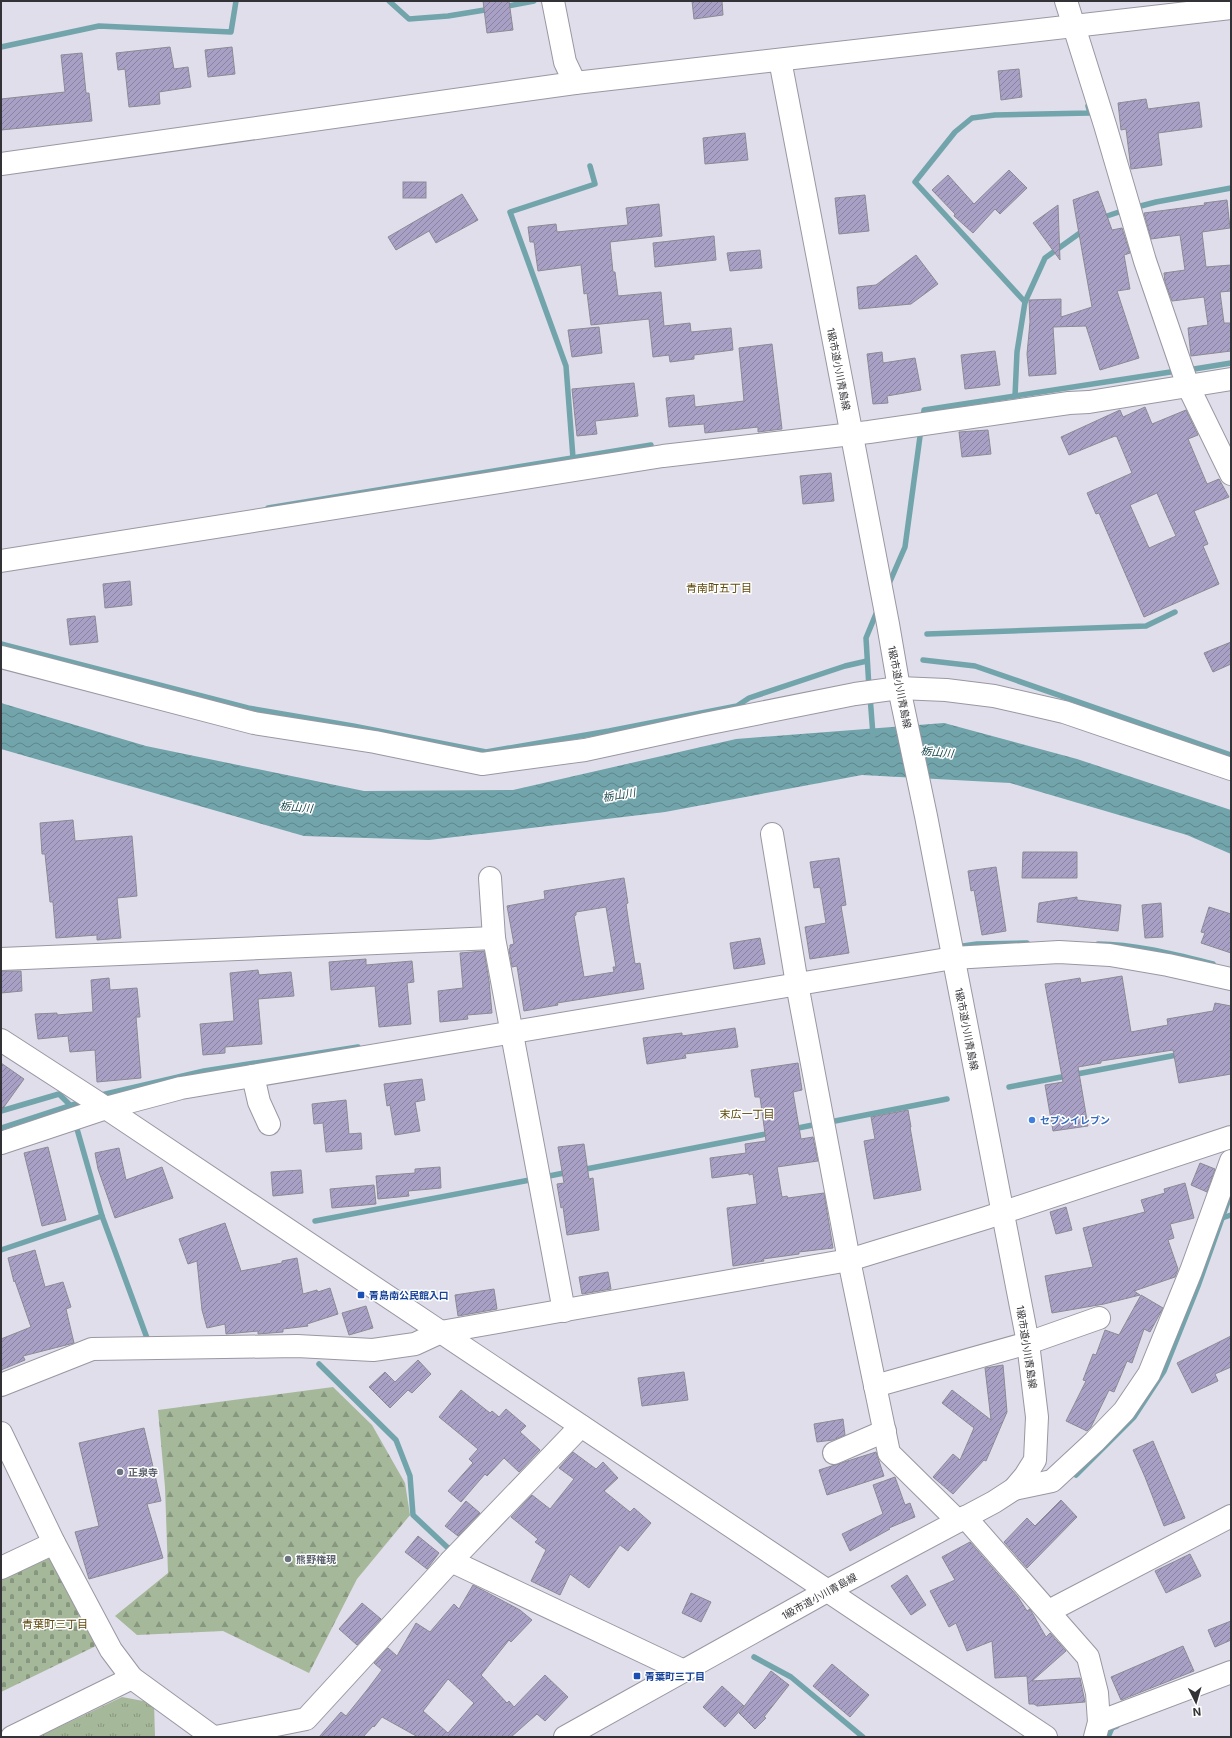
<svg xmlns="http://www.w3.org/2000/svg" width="1232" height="1738" font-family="Inter,'Noto Sans JP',sans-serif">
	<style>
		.forest { fill: url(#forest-firs) }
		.cemetery { fill: url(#cemetery-stones) }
		.park { fill: url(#park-tufts) }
		.water { fill: url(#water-waves) }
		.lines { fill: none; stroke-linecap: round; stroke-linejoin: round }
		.stream { stroke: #72a4ab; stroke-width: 5.5 }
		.building { fill: url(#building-hatch); stroke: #8c8a95; fill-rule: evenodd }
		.minor-casing { stroke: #9997a2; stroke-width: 24 }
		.minor { stroke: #fff; stroke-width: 22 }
		.shop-dot { fill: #3f7fe0; stroke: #fff; stroke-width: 1.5 }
		.transit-dot { fill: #1a4fb4; stroke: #fff; stroke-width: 1.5 }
		.worship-dot { fill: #6b7280; stroke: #fff; stroke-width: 1.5 }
		.labels { text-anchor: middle; stroke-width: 3; stroke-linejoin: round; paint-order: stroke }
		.street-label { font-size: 10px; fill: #333236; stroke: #fff }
		.shop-label { font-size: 10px; font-weight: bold; fill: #366cbe; stroke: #fff; text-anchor: start }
		.transit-label { font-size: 10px; font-weight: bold; fill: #164399; stroke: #fff; text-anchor: start }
		.worship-label { font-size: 10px; font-weight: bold; fill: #5b616d; stroke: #fff; text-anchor: start }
		.neighbourhood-label { font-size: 11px; fill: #604a0d; stroke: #fff }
		.water-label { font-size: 11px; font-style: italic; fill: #1a484e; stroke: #fff }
	</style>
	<defs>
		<pattern id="forest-firs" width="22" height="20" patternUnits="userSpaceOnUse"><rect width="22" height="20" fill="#a5b89a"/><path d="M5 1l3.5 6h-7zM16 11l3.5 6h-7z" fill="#87967e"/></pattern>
		<pattern id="cemetery-stones" width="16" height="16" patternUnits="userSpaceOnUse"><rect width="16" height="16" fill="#a5b89a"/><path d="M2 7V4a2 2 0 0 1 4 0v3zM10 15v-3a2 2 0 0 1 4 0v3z" fill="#87967e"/></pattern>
		<pattern id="park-tufts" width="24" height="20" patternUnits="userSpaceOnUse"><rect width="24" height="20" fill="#a5b89a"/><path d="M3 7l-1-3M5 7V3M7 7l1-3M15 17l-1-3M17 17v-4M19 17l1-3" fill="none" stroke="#87967e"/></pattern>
		<pattern id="water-waves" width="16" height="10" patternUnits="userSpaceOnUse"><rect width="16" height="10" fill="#72a4ab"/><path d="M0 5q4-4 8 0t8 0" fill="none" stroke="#5e868c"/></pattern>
		<pattern id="building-hatch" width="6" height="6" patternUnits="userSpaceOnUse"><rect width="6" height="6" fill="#a8a0c5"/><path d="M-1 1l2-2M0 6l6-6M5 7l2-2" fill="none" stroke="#8983a1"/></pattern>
	</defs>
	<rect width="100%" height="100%" fill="#e0deea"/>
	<!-- forest -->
	<polygon class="forest" points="333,1387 372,1425 405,1483 410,1515 357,1579 309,1673 223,1631 137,1635 115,1616 168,1573 165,1487 158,1410"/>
	<!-- cemetery -->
	<polygon class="cemetery" points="54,1556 100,1644 1,1692 1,1580"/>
	<!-- park -->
	<polygon class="park" points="122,1697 154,1703 155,1737 38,1737"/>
	<!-- water -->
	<polygon class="water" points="1,703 146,746 364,791 513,790 736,739 944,723 1077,759 1231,810 1231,854 1187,835 1010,783 862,775 665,812 429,840 304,836 1,749"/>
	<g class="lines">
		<!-- stream -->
		<g class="stream">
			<polyline points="389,1 409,19 448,16 491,9"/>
			<polyline points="503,7 534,1"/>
			<polyline points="1,47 99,26 231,32 236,1"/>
			<polyline points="1133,208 1156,202 1231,188"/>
			<polyline points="1101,218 1125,210"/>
			<polyline points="1025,302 915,182 955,132 972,118 995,115 1090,113 1088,106"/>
			<polyline points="1188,370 1231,363"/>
			<polyline points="1015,396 1017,352 1025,302 1045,258 1084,230"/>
			<polyline points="923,419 924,410 1177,371"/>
			<polyline points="573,458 566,366 510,212 595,184 590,166"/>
			<polyline points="268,508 651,445"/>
			<polyline points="888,586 905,547 921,429"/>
			<polyline points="927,634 1146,626 1175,612"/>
			<polyline points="1,644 248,708 353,726 486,752 609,731 737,706 749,698 845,666 867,661"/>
			<polyline points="923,660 975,666 1231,755"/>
			<polyline points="869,688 866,638 878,609"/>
			<polyline points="870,696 873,735"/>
			<path d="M1098 944C1135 944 1177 955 1213 964"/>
			<polyline points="956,947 977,944 1027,943"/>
			<polyline points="1009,1087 1182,1054"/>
			<polyline points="97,1096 204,1071 358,1047"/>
			<polyline points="1,1111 59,1094 70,1105 71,1108"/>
			<polyline points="835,1121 947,1099"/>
			<polyline points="75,1122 102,1216 147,1338"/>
			<polyline points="1,1128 84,1101"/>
			<polyline points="793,1129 813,1125"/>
			<polyline points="581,1170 771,1133"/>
			<polyline points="544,1177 569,1172"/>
			<polyline points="1222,1218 1231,1215"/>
			<polyline points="315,1221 535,1179"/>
			<polyline points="1,1250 102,1216"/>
			<polyline points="319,1364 396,1440 410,1476 413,1515 447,1547 455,1551"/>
			<polyline points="1076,1475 1134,1417 1164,1371 1198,1286 1231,1193"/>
			<polyline points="754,1657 791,1677 863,1737"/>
			<polyline points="1108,1737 1112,1728 1117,1726"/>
		</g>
	</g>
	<!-- building -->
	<g class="building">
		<polygon points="483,1 509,1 513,30 487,33"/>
		<polygon points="692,1 722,1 723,15 694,19"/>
		<polygon points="170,47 174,69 188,67 191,87 159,92 160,104 129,107 125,69 118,70 116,53"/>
		<polygon points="232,47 235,74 208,77 205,50"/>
		<polygon points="82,53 86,93 89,93 92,121 1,130 1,99 65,92 61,55"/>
		<polygon points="1019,69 1022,97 1001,100 998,71"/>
		<polygon points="1146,99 1148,109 1199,102 1202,127 1158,133 1162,165 1131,169 1126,129 1121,130 1118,103"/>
		<polygon points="745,133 748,160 705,164 703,138"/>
		<polygon points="1009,170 1027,188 1000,214 995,209 973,233 954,216 955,214 932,190 948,175 974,204"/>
		<rect x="403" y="182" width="23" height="16"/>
		<polygon points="1098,191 1112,230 1122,228 1130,253 1124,255 1130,289 1117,291 1139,358 1100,370 1086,326 1053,327 1056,374 1029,376 1027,354 1030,322 1029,300 1061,299 1061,317 1092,307 1073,200"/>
		<polygon points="462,194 478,220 436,243 429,231 396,250 388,237"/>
		<polygon points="865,195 869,231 839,234 835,198"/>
		<polygon points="1227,200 1230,228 1202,232 1206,267 1231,265 1231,291 1220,292 1224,323 1231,323 1231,351 1191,356 1188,328 1208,325 1204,297 1172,301 1165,282 1164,273 1185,270 1180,235 1151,239 1144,213 1205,205 1204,203"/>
		<polygon points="659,204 662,236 610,242 613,272 615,272 618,296 661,292 664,326 690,323 691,332 731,328 733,350 694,355 694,359 670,362 669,355 653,357 649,319 591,325 587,293 584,294 581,265 538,271 534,242 530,242 528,227 556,224 557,232 628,225 626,208"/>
		<polygon points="1058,205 1060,260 1033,223"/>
		<polygon points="714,236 716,260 655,267 653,243"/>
		<polygon points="760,250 762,268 730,271 727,253"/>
		<polygon points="916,255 938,284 911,304 859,309 857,287 876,285"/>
		<polygon points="599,327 602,353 572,357 568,330"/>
		<polygon points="772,344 782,429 758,432 758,427 705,433 704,424 669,427 666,398 694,395 695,407 744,401 739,348"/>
		<polygon points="995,351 1000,385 965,389 961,355"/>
		<polygon points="882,352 883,363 915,358 921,390 887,396 888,403 873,404 867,354"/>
		<polygon points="634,383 638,416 595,421 597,434 577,436 572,389"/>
		<path d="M1145 407 1152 424 1186 410 1198 435 1188 439 1207 484 1219 479 1229 497 1194 511 1208 544 1203 546 1219 584 1144 617 1099 513 1096 514 1087 493 1132 473 1117 437 1115 436 1069 455 1061 437 1120 410 1123 417ZM1157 493 1176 536 1149 548 1130 505Z"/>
		<polygon points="988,430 991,454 962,457 959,432"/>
		<polygon points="831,473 834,501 803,504 800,476"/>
		<polygon points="130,581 132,605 105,608 103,584"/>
		<polygon points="95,616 98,642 70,645 67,619"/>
		<polygon points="1231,642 1231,664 1213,672 1204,653"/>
		<polygon points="73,820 75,841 132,836 137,896 117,898 121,938 97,940 97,935 56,938 53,902 50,902 45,854 42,854 40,823"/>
		<polygon points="1023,852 1077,852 1077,878 1022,878"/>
		<polygon points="839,858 846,905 841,906 849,953 810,959 805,927 826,923 820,887 814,888 810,862"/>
		<polygon points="996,867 1006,931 982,935 974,890 971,891 968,871"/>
		<path d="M624 878 628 903 626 904 635 964 640 963 644 989 557 1003 558 1005 524 1011 517 966 512 967 509 949 510 948V945L514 944 507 906 545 899 544 891ZM606 907 616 967H613L614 972 584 977 574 916 576 915V912Z"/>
		<polygon points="1077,897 1077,900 1121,905 1118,931 1037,922 1039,903"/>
		<polygon points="1161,903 1163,937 1145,938 1142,905"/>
		<polygon points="1209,907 1231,914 1231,953 1201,943 1205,933 1201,932"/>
		<polygon points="760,938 765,964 734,969 730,943"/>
		<polygon points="484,951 489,981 492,1013 467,1015 468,1019 440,1022 438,991 463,988 460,953"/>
		<polygon points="366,959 366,965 412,961 414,982 407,983 411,1024 379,1027 375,986 331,990 329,962"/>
		<polygon points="258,970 259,975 291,972 294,996 258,999 262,1044 225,1047 225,1053 203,1055 200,1024 234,1021 230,973"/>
		<polygon points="1,971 21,971 22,991 1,993"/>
		<polygon points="1122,976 1131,1032 1168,1025 1167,1019 1213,1011 1215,1003 1231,1006 1231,1074 1179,1083 1173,1050 1101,1061 1101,1063 1078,1067 1088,1126 1053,1131 1045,1085 1063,1082 1045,984 1080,978 1081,983"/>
		<polygon points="109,978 110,990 137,988 140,1017 136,1017 141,1078 97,1082 95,1050 70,1052 68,1036 38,1039 35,1014 57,1013 57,1015 93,1012 91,980"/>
		<polygon points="735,1028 738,1047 685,1054 686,1058 647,1064 643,1038 682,1033 682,1036"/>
		<polygon points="1,1063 24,1079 1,1111"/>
		<polygon points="798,1063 802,1090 793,1092 801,1139 813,1137 818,1161 777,1167 782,1197 787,1196 788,1198 824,1193 833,1248 799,1252 799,1254 763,1259 764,1261 733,1266 727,1208 757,1204 753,1174 749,1175 749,1173 712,1178 710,1158 746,1153 745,1144 766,1141 760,1097 755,1097 751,1070"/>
		<polygon points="422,1079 425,1100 415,1102 420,1131 395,1135 390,1105 387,1106 384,1084"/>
		<polygon points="346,1100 349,1134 361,1133 362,1149 326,1152 323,1123 314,1124 312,1104"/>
		<polygon points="908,1110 911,1127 910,1127 921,1190 874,1199 864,1141 875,1139 871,1117"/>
		<polygon points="584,1144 589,1179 593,1178 599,1230 567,1235 563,1207 561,1208 557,1184 564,1183 558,1147"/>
		<polygon points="48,1147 66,1220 42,1226 24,1153"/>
		<polygon points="119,1148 126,1180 162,1167 173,1198 115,1218 98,1169 95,1153"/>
		<polygon points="1200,1163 1215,1169 1207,1192 1191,1185"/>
		<polygon points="440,1167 441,1188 408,1191 409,1196 378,1199 376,1176 415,1173 415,1169"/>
		<polygon points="301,1170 303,1193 273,1196 271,1172"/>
		<polygon points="1185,1183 1194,1218 1170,1224 1174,1238 1168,1240 1178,1269 1175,1277 1134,1291 1140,1295 1104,1304 1052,1313 1045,1276 1093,1267 1083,1228 1145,1212 1141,1200 1165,1193 1164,1189"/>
		<polygon points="374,1185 376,1204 332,1208 330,1189"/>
		<polygon points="1066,1207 1072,1230 1056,1234 1050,1212"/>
		<polygon points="225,1223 241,1271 282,1263 282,1261 297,1258 303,1294 317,1290 318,1292 330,1288 338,1314 307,1324 308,1326 283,1329 283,1332 258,1334 258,1331 226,1334 225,1324 207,1328 202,1310 197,1261 188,1264 179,1239"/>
		<polygon points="35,1250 45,1287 63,1282 71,1307 66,1309 74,1343 23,1356 25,1360 1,1370 1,1339 31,1327 15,1281 14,1282 8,1258"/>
		<polygon points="608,1272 611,1289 582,1294 579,1277"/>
		<polygon points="494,1289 497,1309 458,1316 455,1295"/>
		<polygon points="1141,1295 1163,1308 1150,1332 1144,1329 1132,1363 1127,1361 1114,1392 1109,1390 1091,1427 1087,1431 1066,1421 1086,1381 1083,1380 1093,1354 1096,1355 1105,1330 1119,1335"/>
		<polygon points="366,1306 373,1328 349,1335 342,1313"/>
		<polygon points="1231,1336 1231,1367 1215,1374 1218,1381 1192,1393 1177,1363"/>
		<polygon points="418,1360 431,1374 412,1393 408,1390 390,1408 369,1387 385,1372 395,1382"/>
		<polygon points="1003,1365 1007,1412 986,1461 984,1460 953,1494 933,1477 953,1454 960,1460 974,1428 942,1403 952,1390 991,1420 985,1368"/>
		<polygon points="684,1372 688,1400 642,1406 638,1378"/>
		<polygon points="461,1390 490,1413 492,1411 499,1417 506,1409 526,1426 520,1432 540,1450 519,1472 504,1458 487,1476 485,1474 461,1502 448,1491 473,1463 469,1459 478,1449 439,1417"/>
		<polygon points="843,1419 845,1435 833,1440 817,1442 814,1424"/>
		<polygon points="144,1428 161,1501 147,1504 163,1558 89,1579 75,1532 99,1526 79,1443"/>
		<polygon points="1153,1441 1185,1518 1164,1526 1145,1477 1133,1450"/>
		<polygon points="573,1452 596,1469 603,1462 618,1478 604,1491 630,1512 634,1508 651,1523 628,1551 620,1545 589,1588 570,1574 560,1595 531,1581 546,1550 535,1542 538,1539 511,1517 532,1495 550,1509 574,1479 559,1468"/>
		<polygon points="876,1452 884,1476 827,1495 819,1470"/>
		<polygon points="895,1477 905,1505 910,1503 915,1517 889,1528 890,1529 850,1551 842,1534 883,1514 873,1485"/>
		<polygon points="1061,1500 1077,1517 1027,1568 1004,1542 1027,1518 1035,1526"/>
		<polygon points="466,1501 480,1513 458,1536 445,1526"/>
		<polygon points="418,1536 439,1553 427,1569 405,1552"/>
		<polygon points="970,1542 1018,1597 1027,1611 1030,1609 1046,1637 1050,1633 1066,1651 1032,1681 1080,1678 1085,1702 1037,1706 1034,1704 1029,1704 1027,1676 995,1678 992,1641 967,1651 956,1623 949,1627 930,1591 955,1580 942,1557"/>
		<polygon points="1190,1554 1201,1576 1166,1593 1155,1571"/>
		<polygon points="907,1575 926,1605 911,1615 891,1586"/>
		<path d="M473 1585 520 1610 532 1620 511 1642 509 1640 481 1675 507 1703 509 1701 514 1707 545 1675 568 1697 545 1721 537 1714 511 1737H418L382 1717 374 1727 373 1726 363 1737H319L341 1712 346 1716 367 1690 382 1670 374 1663 388 1648 397 1656 416 1623 430 1632 454 1604 459 1609ZM448 1679 474 1703 448 1733 423 1711Z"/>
		<polygon points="691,1593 711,1602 701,1622 682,1613"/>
		<polygon points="362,1603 381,1619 357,1645 339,1629"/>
		<polygon points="1231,1621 1231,1640 1215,1647 1208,1630"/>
		<polygon points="1183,1646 1194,1671 1121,1700 1111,1677"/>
		<polygon points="832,1664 869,1695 850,1717 813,1686"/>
		<polygon points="771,1671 789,1685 764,1717 766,1718 755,1729 739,1713"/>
		<polygon points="722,1686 744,1706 725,1727 703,1707"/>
	</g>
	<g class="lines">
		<!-- minor casing -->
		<g class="minor-casing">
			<g id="minor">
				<polyline points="553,1 565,62 575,83"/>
				<polyline points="1066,1 1105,125 1145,261 1188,386 1231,474"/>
				<polyline points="1,164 575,83 1231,8"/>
				<polyline points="1,561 663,456 869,432 1069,403 1089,402 1231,379"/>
				<polyline points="1,657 254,723 375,742 482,764 585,750 705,724 855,694 899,688 946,690 994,696 1064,712 1231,769"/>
				<polyline points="772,834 797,984 849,1260 889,1453 958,1521"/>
				<polyline points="490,878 494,938 564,1311"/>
				<polyline points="1,959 494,938"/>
				<polyline points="1,1040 106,1108 1046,1737"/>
				<polyline points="253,1076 259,1102 269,1124"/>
				<polyline points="1,1143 106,1108 181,1088 953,958 1059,952 1110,955 1168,965 1231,979"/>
				<polyline points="1,1385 92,1349 297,1346 373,1350 415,1344 441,1332 849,1260 986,1218 1231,1137"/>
				<polyline points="875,1386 1028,1343 1099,1318"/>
				<polyline points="1,1433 54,1543 111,1650 132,1678 213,1737"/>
				<polyline points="834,1453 885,1431"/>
				<polyline points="1014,1489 1052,1481 1094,1442 1124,1411 1149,1374 1191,1271 1231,1161"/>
				<polyline points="965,1517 1088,1657 1097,1693 1099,1722 1095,1737"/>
				<polyline points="451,1561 684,1671"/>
				<polyline points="1,1568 54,1543"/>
				<polyline points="1049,1611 1231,1516"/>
				<polyline points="1099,1722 1231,1672"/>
				<polyline points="12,1737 132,1678"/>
				<polyline points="216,1737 306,1719 451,1561 581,1426"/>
				<polyline points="565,1737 827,1591 994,1502 1014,1489 1025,1476 1035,1460 1037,1417 1028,1343 926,816 899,688 888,624 780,60"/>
			</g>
		</g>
		<!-- minor -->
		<use href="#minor" class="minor"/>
	</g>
	<!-- markers -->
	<circle class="shop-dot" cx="1032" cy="1120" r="4"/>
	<g class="transit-dot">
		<rect x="357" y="1291" width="8" height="8" rx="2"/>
		<rect x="633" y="1672" width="8" height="8" rx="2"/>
	</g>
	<g class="worship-dot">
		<circle cx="120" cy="1472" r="4"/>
		<circle cx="288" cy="1559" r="4"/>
	</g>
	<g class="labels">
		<!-- street labels -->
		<g class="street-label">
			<text transform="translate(839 369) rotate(79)" y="4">1級市道小川青島線</text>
			<text transform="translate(900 687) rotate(79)" y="4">1級市道小川青島線</text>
			<text transform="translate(967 1029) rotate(79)" y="4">1級市道小川青島線</text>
			<text transform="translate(1027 1347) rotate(81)" y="4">1級市道小川青島線</text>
			<text transform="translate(819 1596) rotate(-29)" y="4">1級市道小川青島線</text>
		</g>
		<!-- shop labels -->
		<g class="shop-label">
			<text x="1040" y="1124">セブンイレブン</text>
		</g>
		<!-- transit labels -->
		<g class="transit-label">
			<text x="369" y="1299">青島南公民館入口</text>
			<text x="645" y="1680">青葉町三丁目</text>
		</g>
		<!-- worship labels -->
		<g class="worship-label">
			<text x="128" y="1476">正泉寺</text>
			<text x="296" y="1563">熊野権現</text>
		</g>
		<!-- neighbourhood labels -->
		<g class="neighbourhood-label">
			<text x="719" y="592">青南町五丁目</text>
			<text x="747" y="1118">末広一丁目</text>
			<text x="55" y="1628">青葉町三丁目</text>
		</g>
		<!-- water labels -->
		<g class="water-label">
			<text transform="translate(937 752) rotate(6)" y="4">栃山川</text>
			<text transform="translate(619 795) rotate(-9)" y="4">栃山川</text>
			<text transform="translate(296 807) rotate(5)" y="4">栃山川</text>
		</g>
	</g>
	<!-- border -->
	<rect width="1232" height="1738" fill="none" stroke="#333236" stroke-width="4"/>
	<!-- north arrow -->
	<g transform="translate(1196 1702) rotate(175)" stroke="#ffffff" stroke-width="3" paint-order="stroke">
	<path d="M0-3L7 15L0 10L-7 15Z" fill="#333236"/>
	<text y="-6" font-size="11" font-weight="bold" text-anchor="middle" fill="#333236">N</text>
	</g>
</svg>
